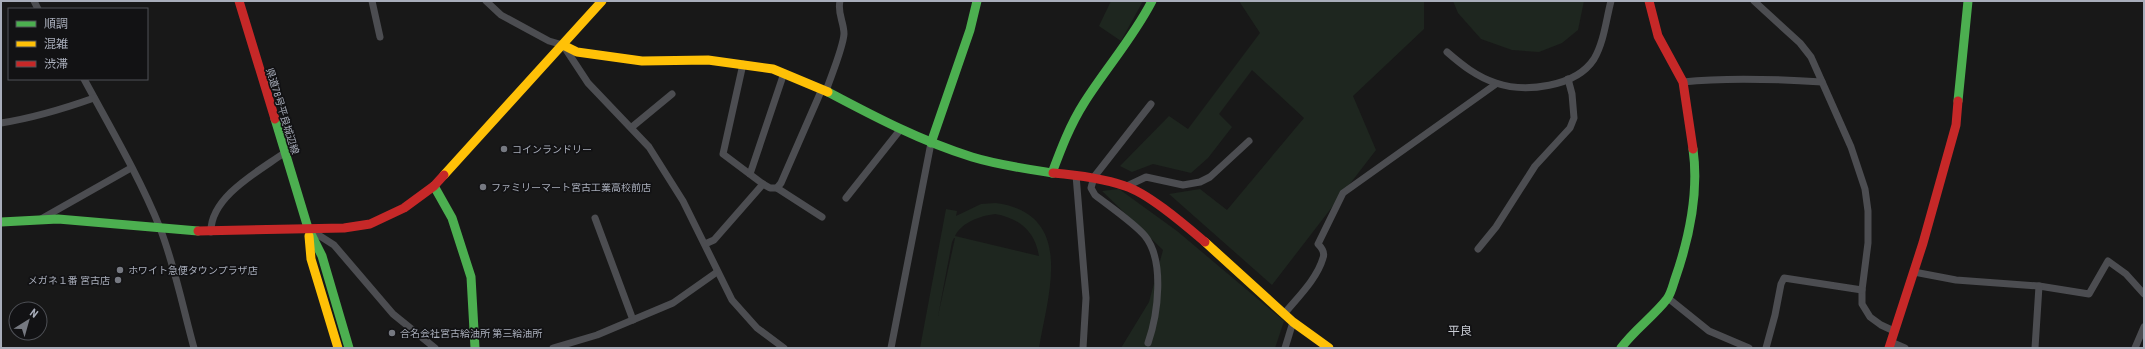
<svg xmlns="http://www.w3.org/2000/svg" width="2145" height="349" font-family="'Roboto Condensed','Noto Sans JP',sans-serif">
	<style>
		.green { fill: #1e261f; fill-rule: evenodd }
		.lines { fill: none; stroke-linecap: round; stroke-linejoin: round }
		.street { stroke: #4c4d51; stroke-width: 7 }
		.fast { stroke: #4caf50; stroke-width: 9 }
		.slow { stroke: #ffc107; stroke-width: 9 }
		.jam { stroke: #c62828; stroke-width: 9 }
		.poi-dot { fill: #767981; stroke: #121214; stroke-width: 1.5 }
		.labels { text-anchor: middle; stroke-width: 3.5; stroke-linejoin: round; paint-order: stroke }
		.street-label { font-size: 10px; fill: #a8adba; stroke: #121214 }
		.poi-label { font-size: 10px; fill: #a8adba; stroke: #121214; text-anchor: start }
		.quarter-label { font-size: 12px; fill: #cacdd5; stroke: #121214 }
	</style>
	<rect width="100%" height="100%" fill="#181818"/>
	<!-- green -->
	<g class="green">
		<polygon points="1111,1 1143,1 1121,41 1099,26"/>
		<polygon points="1239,1 1424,1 1424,29 1353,96 1376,150 1272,285 1169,194 1200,189 1227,210 1304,118 1252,70 1219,114 1232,127 1208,158 1191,173 1153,164 1132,172 1120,166 1169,116 1188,129 1260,33"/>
		<polygon points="1453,1 1584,1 1578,30 1562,43 1539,52 1512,50 1481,39 1458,13"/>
		<polygon points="1119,189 1177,231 1284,321 1275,348 1121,348 1149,302 1163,250 1102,191"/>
		<path d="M996 203C1076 214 1048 294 1039 348H920L946 209 957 211 956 216 981 204ZM995 214C1019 218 1035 231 1039 256L955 236C962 222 980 216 995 214ZM954 238H955L938 316 952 242Z"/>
	</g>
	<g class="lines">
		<!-- street -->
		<g class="street">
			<polyline points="34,1 38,9"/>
			<polyline points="372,1 380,37"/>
			<polyline points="486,1 501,15 549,41 563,45 588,83 649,147 683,201 732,300 757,328 784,348"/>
			<polyline points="1754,1 1800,43 1811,57 1851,147 1865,189 1868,211 1868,243 1862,290 1862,304 1870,317 1881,325 1894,331"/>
			<path d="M1447 52C1462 65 1477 77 1496 83 1525 93 1576 87 1594 59 1604 42 1606 20 1611 1"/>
			<polyline points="743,64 723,154 763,184 770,188 777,188 822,217"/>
			<path d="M84 79C110 127 140 178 160 228 175 267 183 308 194 348"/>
			<path d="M1683 82C1729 77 1776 79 1822 82"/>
			<path d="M826 91C831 76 843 48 844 34 844 22 837 13 840 1"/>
			<path d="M1 123C33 118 63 109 94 98"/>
			<polyline points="632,127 672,94"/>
			<polyline points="750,174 784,73"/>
			<polyline points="1076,175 1086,298 1083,348"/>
			<polyline points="1127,186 1146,177 1183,185 1200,182 1210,177 1249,141"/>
			<polyline points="777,188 781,183 822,89"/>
			<polyline points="846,198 900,130"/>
			<polyline points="595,218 633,320"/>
			<polyline points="41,219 131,168"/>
			<polyline points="309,229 334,245 393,314 435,348"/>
			<path d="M211 232C210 197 259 171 284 153"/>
			<polyline points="705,244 714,240 763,184"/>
			<polyline points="1478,249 1496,227 1535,166 1570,128 1574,118 1572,94 1568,79"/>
			<polyline points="1914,272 1956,280 2039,286 2089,294 2108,261 2126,274 2144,294"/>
			<polyline points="1668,298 1709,331 1749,348"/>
			<path d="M1284 314C1297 298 1317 279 1323 258 1325 253 1322 248 1318 244L1343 193 1496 84"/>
			<polyline points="1891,342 1905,348"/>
			<path d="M1148 343C1158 314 1165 261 1145 236 1134 223 1109 206 1095 195L1091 188 1094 177 1151 104"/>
			<polyline points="553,348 597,335 673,303 717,272"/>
			<polyline points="891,348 931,143"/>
			<polyline points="1285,348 1293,322"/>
			<polyline points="1766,348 1775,315 1781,284 1784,278 1862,290"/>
			<polyline points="2035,348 2039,286"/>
			<polyline points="2135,348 2144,327"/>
		</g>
		<!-- fast -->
		<g class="fast">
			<path d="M828 92C875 117 921 141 972 157 998 165 1027 169 1053 173"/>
			<polyline points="1958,101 1968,1"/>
			<polyline points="275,119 308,228 322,256 349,348"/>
			<polyline points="931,143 970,30 977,1"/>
			<path d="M1052 173C1061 149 1070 125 1084 103 1106 68 1133 38 1152 1"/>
			<polyline points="434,186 452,218 471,277 475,348"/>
			<polyline points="1,222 58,219 198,231"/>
			<path d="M1621 348C1634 330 1653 317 1667 299 1671 294 1673 285 1675 279 1689 239 1699 192 1693 149"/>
		</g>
		<!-- slow -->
		<g class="slow">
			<polyline points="563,45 577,52 642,61 708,60 773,69 828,92"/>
			<polyline points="444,175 602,1"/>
			<polyline points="309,236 311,259 338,348"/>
			<polyline points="1205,242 1293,322 1329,348"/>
		</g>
		<!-- jam -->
		<g class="jam">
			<polyline points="239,1 275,119"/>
			<polyline points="1649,1 1658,36 1683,82 1693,149"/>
			<path d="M1053 173C1078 175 1102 178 1125 186 1148 193 1186 226 1205 242"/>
			<polyline points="198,231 344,228 370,224 404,208 434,186 444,175"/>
			<polyline points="1889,348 1923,243 1956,125 1958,101"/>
		</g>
	</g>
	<!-- markers -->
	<g class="poi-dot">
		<circle cx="504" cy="149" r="4"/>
		<circle cx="483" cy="187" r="4"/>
		<circle cx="120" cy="270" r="4"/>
		<circle cx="118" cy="280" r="4"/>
		<circle cx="392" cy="333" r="4"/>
	</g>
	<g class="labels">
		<!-- street labels -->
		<g class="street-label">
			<text transform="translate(283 111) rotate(73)" y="4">県道78号平良城辺線</text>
		</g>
		<!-- poi labels -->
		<g class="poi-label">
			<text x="512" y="153">コインランドリー</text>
			<text x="491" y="191">ファミリーマート宮古工業高校前店</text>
			<text x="128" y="274">ホワイト急便タウンプラザ店</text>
			<text x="110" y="284" text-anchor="end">メガネ１番 宮古店</text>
			<text x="400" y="337">合名会社宮古給油所 第三給油所</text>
		</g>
		<!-- quarter labels -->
		<g class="quarter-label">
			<text x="1460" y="335">平良</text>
		</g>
	</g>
	<!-- border -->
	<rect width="2145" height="349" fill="none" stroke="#a8adba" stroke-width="4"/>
	<!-- legend -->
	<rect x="8" y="8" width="140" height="72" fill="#121214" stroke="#4e5056"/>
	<rect x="16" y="21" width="20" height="6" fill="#4caf50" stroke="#4e5056"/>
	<text x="44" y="28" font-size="12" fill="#a8adba">順調</text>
	<rect x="16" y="41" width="20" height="6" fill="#ffc107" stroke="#4e5056"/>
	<text x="44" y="48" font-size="12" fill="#a8adba">混雑</text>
	<rect x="16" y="61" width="20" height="6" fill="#c62828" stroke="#4e5056"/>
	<text x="44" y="68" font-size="12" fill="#a8adba">渋滞</text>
	<!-- north arrow -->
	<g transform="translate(28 321) rotate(37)"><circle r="19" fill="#121214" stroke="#4e5056"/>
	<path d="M0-3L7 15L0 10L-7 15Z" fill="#767981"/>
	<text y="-6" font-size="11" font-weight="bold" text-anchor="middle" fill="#a8adba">N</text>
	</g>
</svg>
